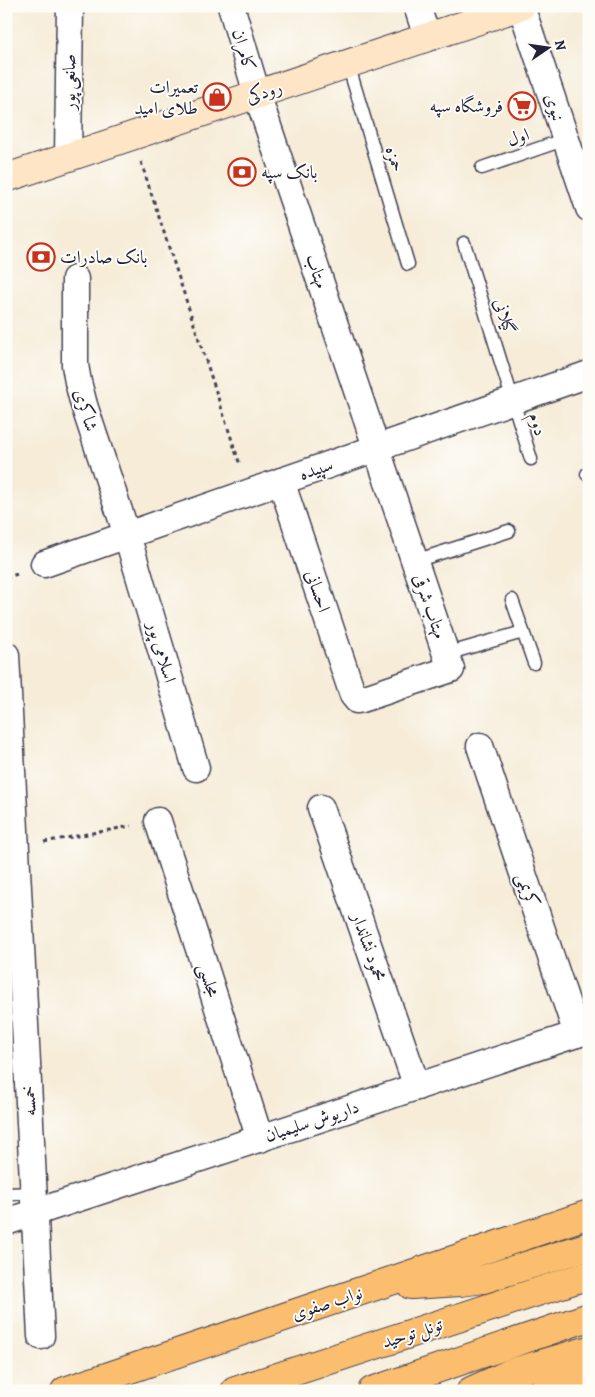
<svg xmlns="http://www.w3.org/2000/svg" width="595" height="1397" font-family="Alegreya,Amiri,serif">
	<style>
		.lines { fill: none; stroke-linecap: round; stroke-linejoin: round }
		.lane-casing { stroke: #424053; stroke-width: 15 }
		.street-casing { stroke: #424053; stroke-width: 29 }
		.secondary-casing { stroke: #424053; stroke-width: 30 }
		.primary-casing { stroke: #424053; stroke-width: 30 }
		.highway-casing { stroke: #424053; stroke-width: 30 }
		.path { stroke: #424053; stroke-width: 3; stroke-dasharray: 4 4; stroke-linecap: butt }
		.lane { stroke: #fff; stroke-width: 12 }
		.street { stroke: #fff; stroke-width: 26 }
		.secondary { stroke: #fde5c5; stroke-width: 28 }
		.primary { stroke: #fbbe6e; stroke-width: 28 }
		.highway { stroke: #fbbe6e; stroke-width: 28 }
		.labels { text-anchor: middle; stroke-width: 4; stroke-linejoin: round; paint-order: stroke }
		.street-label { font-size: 18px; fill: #22223b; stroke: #fdfcf7 }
		.poi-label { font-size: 18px; fill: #22223b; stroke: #fdfcf7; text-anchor: end }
	</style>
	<rect width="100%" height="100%" fill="#fdfcf7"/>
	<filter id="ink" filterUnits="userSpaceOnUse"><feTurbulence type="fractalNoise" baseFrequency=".02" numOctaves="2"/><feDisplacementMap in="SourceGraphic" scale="10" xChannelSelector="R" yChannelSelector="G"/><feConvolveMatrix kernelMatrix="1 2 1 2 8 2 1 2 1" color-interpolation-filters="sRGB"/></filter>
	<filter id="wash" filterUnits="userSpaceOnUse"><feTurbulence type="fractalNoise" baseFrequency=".0096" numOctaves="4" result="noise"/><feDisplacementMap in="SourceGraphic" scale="20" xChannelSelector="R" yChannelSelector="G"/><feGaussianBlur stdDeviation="1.12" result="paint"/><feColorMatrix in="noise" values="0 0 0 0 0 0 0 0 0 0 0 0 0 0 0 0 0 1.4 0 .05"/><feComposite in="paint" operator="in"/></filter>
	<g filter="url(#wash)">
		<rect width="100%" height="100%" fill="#f6ecd8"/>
	</g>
	<g filter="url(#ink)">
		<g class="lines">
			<!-- lane casing -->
			<g class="lane-casing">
				<g id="lane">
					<polyline points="348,64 408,264"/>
					<polyline points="482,168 566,139"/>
					<polyline points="464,243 531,459"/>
					<polyline points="587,474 589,474"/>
					<polyline points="415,561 509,531"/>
					<polyline points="512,600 534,663"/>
					<polyline points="446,654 523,632"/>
					<polyline points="6,1194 34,1193"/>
				</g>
			</g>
			<!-- street casing -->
			<g class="street-casing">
				<g id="street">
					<polyline points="231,6 257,94 451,669 362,699 357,700 353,695 281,481"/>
					<polyline points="417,6 427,37"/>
					<polyline points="521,6 589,208"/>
					<polyline points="68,157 70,6"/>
					<polyline points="75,279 75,365 78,382 84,405 127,535 196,768"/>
					<polyline points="44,564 589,374"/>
					<polyline points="6,655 41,1336"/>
					<polyline points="480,746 577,1034"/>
					<polyline points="321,808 417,1087"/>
					<polyline points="158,821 260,1139"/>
					<polyline points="6,1222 589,1030"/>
				</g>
			</g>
			<!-- secondary casing -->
			<g class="secondary-casing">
				<polyline id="secondary" points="6,178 521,6"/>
			</g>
			<!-- primary casing -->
			<g class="primary-casing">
				<g id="primary">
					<polyline points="411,1285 461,1282 484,1279 589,1246"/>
					<polyline points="65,1391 589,1214"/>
					<polyline points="471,1391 511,1373 589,1350"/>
					<polyline points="543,1391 589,1376"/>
				</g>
			</g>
			<!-- highway casing -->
			<g class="highway-casing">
				<g id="highway">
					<polyline points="235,1391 589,1275"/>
					<polyline points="372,1391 589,1317"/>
				</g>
			</g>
			<!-- path -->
			<g class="path">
				<polyline points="141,162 240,465"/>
				<polyline points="6,578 17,574"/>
				<polyline points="44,842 131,826"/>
			</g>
			<!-- lane -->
			<use href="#lane" class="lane"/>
			<!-- street -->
			<use href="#street" class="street"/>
			<!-- secondary -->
			<use href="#secondary" class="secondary"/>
			<!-- primary -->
			<use href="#primary" class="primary"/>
			<!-- highway -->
			<use href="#highway" class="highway"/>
		</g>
	</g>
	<!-- icons -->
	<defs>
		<g id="shop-ring" transform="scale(1.4375)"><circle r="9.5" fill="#fdfcf7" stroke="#c8321e" stroke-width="1.5"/><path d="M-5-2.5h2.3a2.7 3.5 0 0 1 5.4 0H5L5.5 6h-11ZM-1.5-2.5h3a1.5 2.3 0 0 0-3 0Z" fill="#c8321e"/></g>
		<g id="supermarket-ring" transform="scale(1.4375)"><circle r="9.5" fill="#fdfcf7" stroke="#c8321e" stroke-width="1.5"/><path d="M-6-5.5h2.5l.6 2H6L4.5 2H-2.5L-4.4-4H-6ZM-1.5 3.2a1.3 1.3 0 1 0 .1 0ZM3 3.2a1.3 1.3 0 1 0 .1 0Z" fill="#c8321e"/></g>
		<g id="bank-ring" transform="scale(1.4375)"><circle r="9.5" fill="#fdfcf7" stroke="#c8321e" stroke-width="1.5"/><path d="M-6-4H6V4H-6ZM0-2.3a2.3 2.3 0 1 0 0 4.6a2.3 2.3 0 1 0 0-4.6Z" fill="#c8321e"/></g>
	</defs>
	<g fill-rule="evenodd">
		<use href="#shop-ring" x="217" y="97"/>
		<use href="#supermarket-ring" x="522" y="106"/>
		<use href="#bank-ring" x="242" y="172"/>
		<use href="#bank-ring" x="41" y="257"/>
	</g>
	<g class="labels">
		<!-- street labels -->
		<g class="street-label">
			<text transform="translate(244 50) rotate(74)" y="6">کامران</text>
			<text transform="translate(69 82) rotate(-90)" y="6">صانعی پور</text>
			<text transform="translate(264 92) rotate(-18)" y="6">رودکی</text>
			<text transform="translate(555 107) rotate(71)" y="6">نبوی</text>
			<text transform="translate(518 137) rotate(-19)" y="6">اول</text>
			<text transform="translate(395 159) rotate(73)" y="6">حمزه</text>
			<text transform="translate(317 271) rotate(71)" y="6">مهتاب</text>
			<text transform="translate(505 316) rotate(73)" y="6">گیلانی</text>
			<text transform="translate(86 410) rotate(73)" y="6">شاکری</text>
			<text transform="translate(538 424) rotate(73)" y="6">دوم</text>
			<text transform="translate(316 469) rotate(-19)" y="6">سپیده</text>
			<text transform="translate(318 591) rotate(71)" y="6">احسانی</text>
			<text transform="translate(430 606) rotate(71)" y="6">مهتاب شرقی</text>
			<text transform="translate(162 652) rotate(74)" y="6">اسلامی پور</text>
			<text transform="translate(528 890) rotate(71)" y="6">کریمی</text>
			<text transform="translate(369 947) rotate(71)" y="6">محمود نشاندار</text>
			<text transform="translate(209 980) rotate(72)" y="6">مجلسی</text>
			<text transform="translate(29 1101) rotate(-93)" y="6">خمسه</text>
			<text transform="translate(312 1121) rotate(-18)" y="6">داریوش سلیمیان</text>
			<text transform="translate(327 1303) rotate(-18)" y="6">نواب صفوی</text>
			<text transform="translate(412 1333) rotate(-18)" y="6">تونل توحید</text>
		</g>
		<!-- poi labels -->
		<g class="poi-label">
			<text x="198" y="93">تعمیرات<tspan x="198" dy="21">طلای امید</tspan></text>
			<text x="503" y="112">فروشگاه سپه</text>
			<text x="261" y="178" text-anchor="start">بانک سپه</text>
			<text x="60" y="263" text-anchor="start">بانک صادرات</text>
		</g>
	</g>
	<!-- margin -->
	<rect width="595" height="1397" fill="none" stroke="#fdfcf7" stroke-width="25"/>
	<!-- north arrow -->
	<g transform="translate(548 48) rotate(77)" stroke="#fdfcf7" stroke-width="4" paint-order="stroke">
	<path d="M0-4L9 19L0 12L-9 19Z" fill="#22223b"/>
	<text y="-8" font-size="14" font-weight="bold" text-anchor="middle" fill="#22223b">N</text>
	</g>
</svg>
